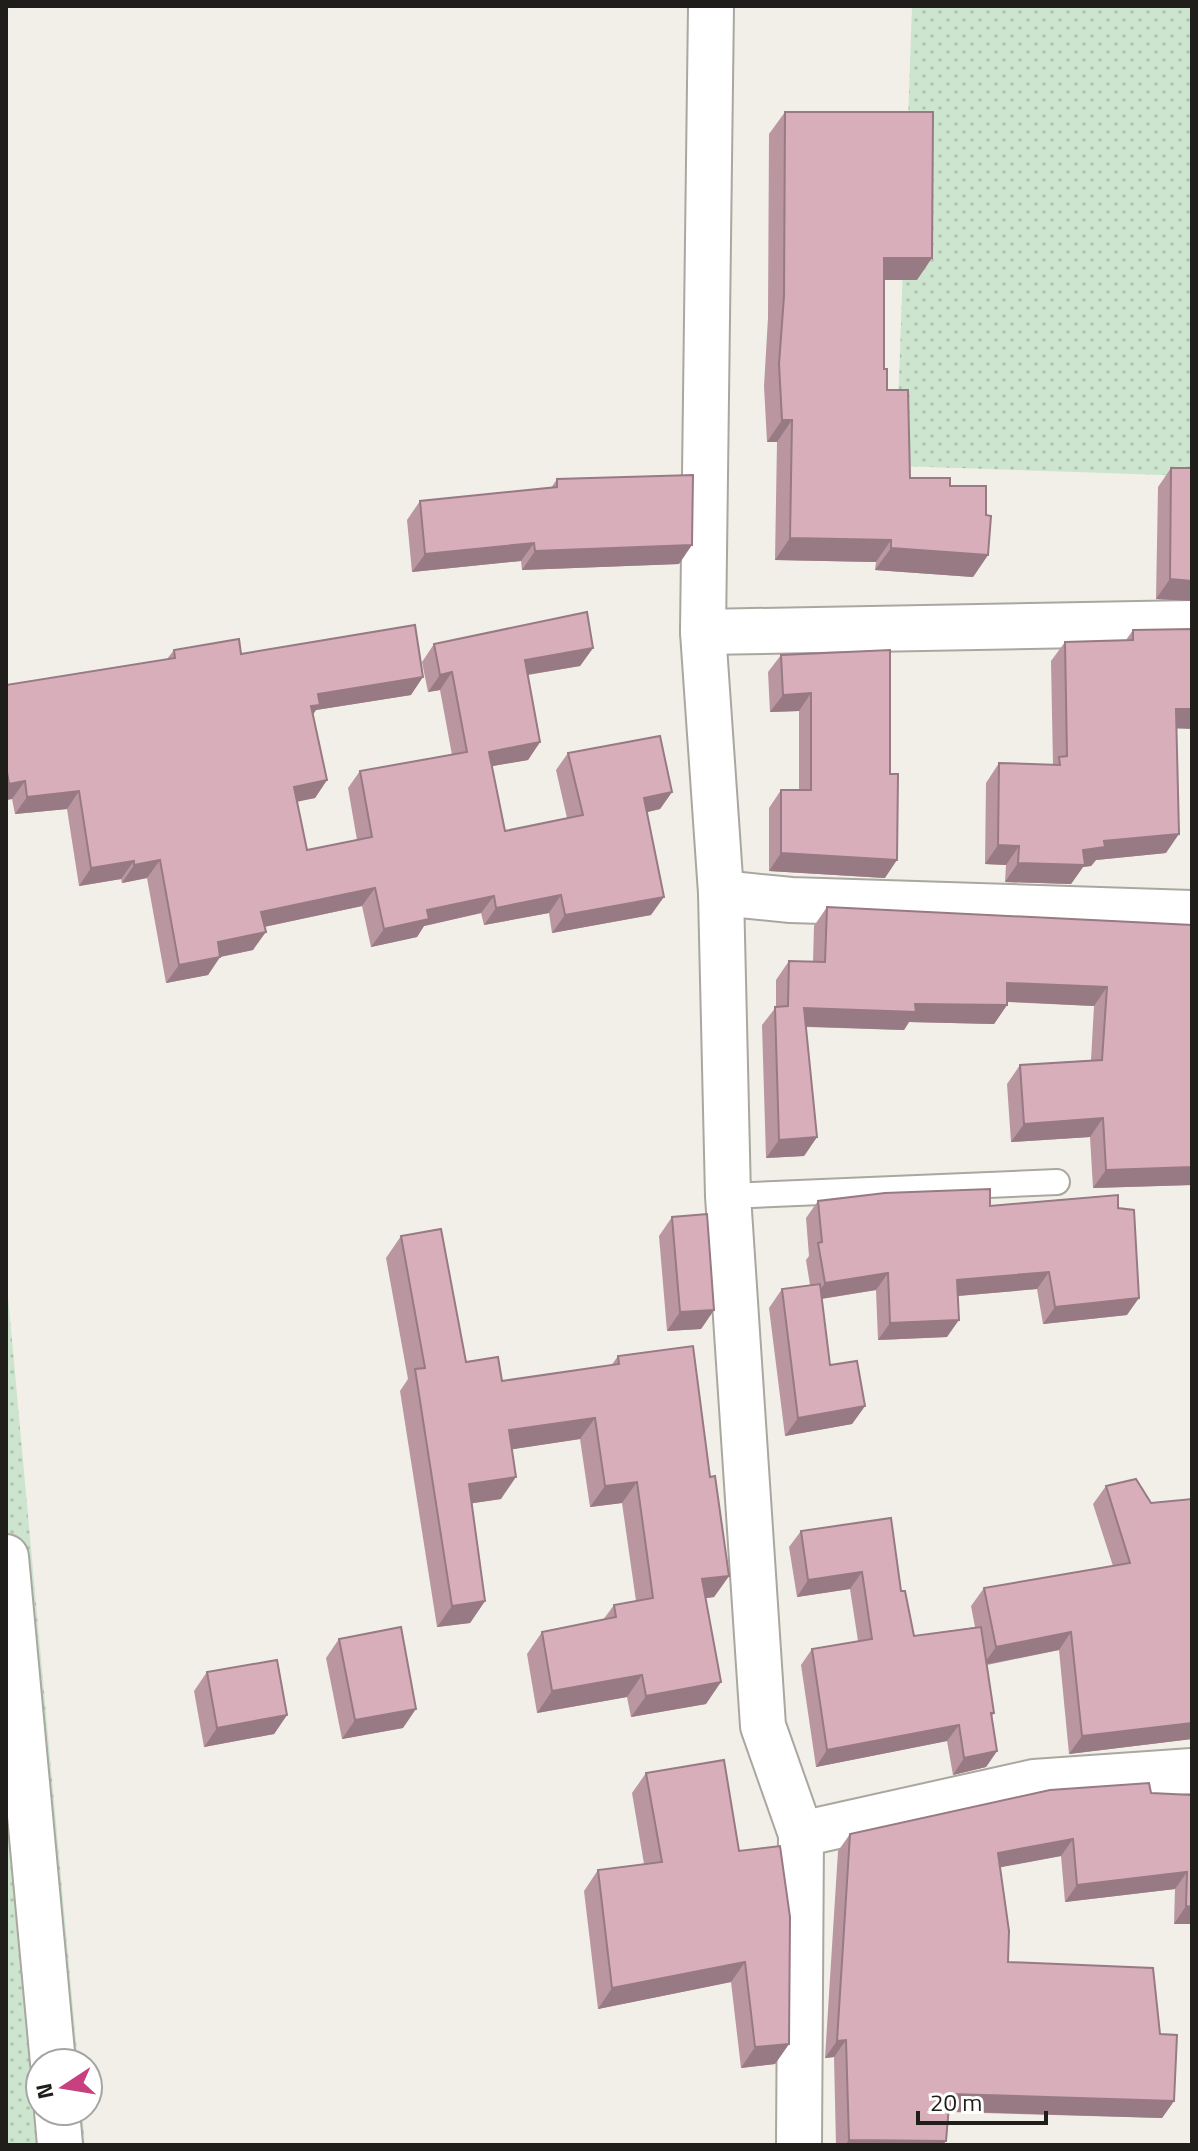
<svg xmlns="http://www.w3.org/2000/svg" width="1198" height="2151" font-family="'Titillium Web',sans-serif">
	<style>
		.grass { fill: url(#grass-dots) }
		.lines { fill: none; stroke-linecap: round; stroke-linejoin: round }
		.lane-casing { stroke: #aaa7a0; stroke-width: 28 }
		.street-casing { stroke: #aaa7a0; stroke-width: 48 }
		.secondary-casing { stroke: #aaa7a0; stroke-width: 48 }
		.lane { stroke: #fff; stroke-width: 24 }
		.street { stroke: #fff; stroke-width: 44 }
		.secondary { stroke: #fff; stroke-width: 44 }
		.wall { fill: #ba96a1 }
		.shaded-wall { fill: #977a83 }
		.building { fill: #d8aebb; stroke: #977a83; stroke-width: 2 }
	</style>
	<defs>
		<pattern id="grass-dots" width="8" height="8" patternUnits="userSpaceOnUse" patternTransform="scale(2)"><rect width="8" height="8" fill="#cde5cf"/><path d="M2 2h.1M6 6h.1" fill="none" stroke="#b0c4b1" stroke-width="1.8" stroke-linecap="round"/></pattern>
	</defs>
	<rect width="100%" height="100%" fill="#f2efe8"/>
	<!-- grass -->
	<g class="grass">
		<polygon points="912,6 1192,6 1192,476 896,466"/>
		<polygon points="6,1274 78,2063 40,2063 40,2111 82,2111 85,2145 6,2145"/>
	</g>
	<g class="lines">
		<!-- lane casing -->
		<g class="lane-casing">
			<polyline id="lane" points="728,1196 1057,1182"/>
		</g>
		<!-- street casing -->
		<g class="street-casing">
			<g id="street">
				<polyline points="711,6 703,632 1192,623"/>
				<polyline points="721,893 791,900 1192,913"/>
				<polyline points="6,1557 53,2063"/>
				<polyline points="801,1834 1034,1782 1192,1771"/>
				<polyline points="57,2111 60,2145"/>
			</g>
		</g>
		<!-- secondary casing -->
		<g class="secondary-casing">
			<polyline id="secondary" points="703,632 721,893 728,1196 763,1726 801,1834 799,2145"/>
		</g>
		<!-- lane -->
		<use href="#lane" class="lane"/>
		<!-- street -->
		<use href="#street" class="street"/>
		<!-- secondary -->
		<use href="#secondary" class="secondary"/>
	</g>
	<!-- wall -->
	<g class="wall">
		<polygon points="785,112 917,280 884,280 884,369 887,390 910,478 950,486 986,515 988,555 973,577 875,570 876,562 775,560 777,442 767,442 764,386 768,318 769,134"/>
		<polygon points="1171,468 1192,468 1192,601 1156,599 1158,487"/>
		<polygon points="557,479 679,564 522,570 521,561 412,572 407,520 420,501 551,488"/>
		<polygon points="1133,630 1177,728 1166,853 1096,860 1091,866 1083,867 1071,884 1005,882 1006,865 985,864 986,783 999,763 1053,765 1051,661 1065,642 1126,640"/>
		<polygon points="434,644 593,648 580,666 528,675 540,742 528,760 492,766 505,831 567,818 556,770 568,753 672,792 660,809 647,812 651,915 552,933 549,913 484,925 481,913 424,926 417,937 371,947 362,906 264,927 253,950 220,957 208,975 166,983 147,878 122,883 121,879 79,886 67,809 15,814 12,799 6,800 6,685 167,659 174,650 241,654 411,695 316,710 313,714 327,780 315,798 297,801 307,850 357,840 348,788 360,771 452,755 440,690 428,692 422,662"/>
		<polygon points="890,650 885,878 769,871 769,808 781,790 799,790 799,711 770,712 768,672 781,655"/>
		<polygon points="827,907 1192,925 1192,1185 1093,1188 1090,1137 1011,1142 1007,1084 1020,1065 1091,1060 1094,1006 1007,1002 1007,1005 994,1024 909,1022 904,1030 806,1027 817,1137 804,1156 766,1158 762,1025 776,1007 776,980 789,961 813,962 814,926"/>
		<polygon points="818,1201 990,1206 1118,1208 1127,1315 1043,1324 1037,1289 958,1296 947,1337 878,1340 876,1290 822,1299 830,1365 865,1406 852,1424 785,1436 769,1308 782,1289 810,1285 806,1260 809,1256 806,1218"/>
		<polygon points="672,1217 714,1310 701,1329 667,1331 659,1236"/>
		<polygon points="401,1236 466,1362 502,1381 611,1366 618,1356 710,1477 729,1576 714,1597 706,1598 706,1704 631,1717 627,1697 537,1713 527,1654 542,1632 603,1620 614,1605 636,1601 622,1503 590,1507 580,1439 512,1449 501,1499 472,1503 485,1601 470,1623 437,1627 400,1391 408,1379 386,1258"/>
		<polygon points="1106,1486 1151,1503 1192,1499 1192,1739 1069,1754 1059,1650 987,1665 994,1713 992,1716 997,1751 986,1767 953,1775 947,1741 816,1767 801,1665 812,1649 858,1641 850,1589 797,1597 789,1547 801,1531 901,1591 914,1636 975,1627 971,1606 984,1588 1113,1566 1093,1504"/>
		<polygon points="339,1639 403,1728 342,1739 326,1658"/>
		<polygon points="207,1672 287,1715 274,1734 204,1747 194,1691"/>
		<polygon points="646,1773 739,1851 789,2044 775,2064 741,2068 731,1982 598,2009 584,1891 598,1870 644,1864 632,1793"/>
		<polygon points="1151,1793 1192,1795 1192,1924 1174,1924 1175,1889 1065,1902 1061,1856 1000,1867 1008,1962 1160,2034 1174,2101 1162,2118 948,2112 943,2145 836,2145 834,2057 825,2058 838,1851 850,1834"/>
	</g>
	<!-- shaded-wall -->
	<g class="shaded-wall">
		<polygon points="884,258 932,258 917,280 869,280"/>
		<polygon points="782,420 792,420 777,442 767,442"/>
		<polygon points="790,538 891,540 876,562 775,560"/>
		<polygon points="534,543 521,561 412,572 425,554"/>
		<polygon points="692,545 679,564 522,570 535,551"/>
		<polygon points="891,548 988,555 973,577 875,570"/>
		<polygon points="1170,579 1192,581 1192,601 1156,599"/>
		<polygon points="593,648 580,666 513,677 525,660"/>
		<polygon points="452,672 440,690 428,692 440,675"/>
		<polygon points="423,677 411,695 316,710 308,722 299,724 318,694"/>
		<polygon points="811,693 799,711 770,712 783,695"/>
		<polygon points="1176,709 1192,709 1192,729 1163,728"/>
		<polygon points="540,742 528,760 476,769 489,752"/>
		<polygon points="327,780 315,798 282,805 294,787"/>
		<polygon points="25,781 12,799 6,800 6,787 9,784"/>
		<polygon points="79,791 67,809 15,814 27,797"/>
		<polygon points="672,792 660,809 631,816 644,798"/>
		<polygon points="1179,834 1166,853 1096,860 1091,866 1083,867 1071,884 1005,882 1018,863 1083,850 1104,841"/>
		<polygon points="998,845 1019,846 1006,865 985,864"/>
		<polygon points="781,853 897,860 885,878 769,871"/>
		<polygon points="160,860 147,878 122,883 134,865"/>
		<polygon points="134,861 121,879 79,886 91,868"/>
		<polygon points="375,888 362,906 249,930 261,912"/>
		<polygon points="561,895 549,913 484,925 496,908"/>
		<polygon points="494,896 481,913 424,926 417,937 371,947 384,929 427,910"/>
		<polygon points="664,897 651,915 552,933 565,915"/>
		<polygon points="266,932 253,950 205,960 218,942"/>
		<polygon points="220,957 208,975 166,983 179,965"/>
		<polygon points="1007,983 1107,987 1094,1006 994,1001"/>
		<polygon points="915,1004 1007,1005 994,1024 909,1022 904,1030 791,1026 804,1008"/>
		<polygon points="1103,1118 1090,1137 1011,1142 1024,1124"/>
		<polygon points="817,1137 804,1156 766,1158 779,1140"/>
		<polygon points="1192,1167 1192,1185 1093,1188 1106,1170"/>
		<polygon points="1049,1272 1037,1289 945,1297 957,1280"/>
		<polygon points="888,1273 876,1290 813,1300 825,1283"/>
		<polygon points="1139,1298 1127,1315 1043,1324 1055,1307"/>
		<polygon points="714,1310 701,1329 667,1331 680,1312"/>
		<polygon points="959,1320 947,1337 878,1340 890,1323"/>
		<polygon points="865,1406 852,1424 785,1436 798,1418"/>
		<polygon points="595,1418 580,1439 494,1452 509,1430"/>
		<polygon points="516,1477 501,1499 454,1506 469,1484"/>
		<polygon points="637,1482 622,1503 590,1507 605,1486"/>
		<polygon points="862,1572 850,1589 797,1597 808,1580"/>
		<polygon points="729,1576 714,1597 687,1601 702,1579"/>
		<polygon points="485,1601 470,1623 437,1627 452,1606"/>
		<polygon points="1071,1632 1059,1650 983,1665 996,1647"/>
		<polygon points="642,1675 627,1697 537,1713 552,1691"/>
		<polygon points="721,1682 706,1704 631,1717 646,1696"/>
		<polygon points="416,1709 403,1728 342,1739 355,1720"/>
		<polygon points="287,1715 274,1734 204,1747 217,1728"/>
		<polygon points="1192,1723 1192,1739 1069,1754 1082,1736"/>
		<polygon points="959,1725 947,1741 816,1767 827,1750"/>
		<polygon points="997,1751 986,1767 953,1775 964,1758"/>
		<polygon points="1073,1839 1061,1856 986,1870 998,1853"/>
		<polygon points="1187,1872 1175,1889 1065,1902 1077,1885"/>
		<polygon points="1186,1906 1192,1907 1192,1924 1174,1924"/>
		<polygon points="745,1962 731,1982 598,2009 612,1988"/>
		<polygon points="846,2040 834,2057 825,2058 837,2041"/>
		<polygon points="789,2044 775,2064 741,2068 755,2047"/>
		<polygon points="950,2094 1174,2101 1162,2118 938,2111"/>
		<polygon points="849,2140 946,2141 943,2145 845,2145"/>
	</g>
	<!-- building -->
	<g class="building">
		<polygon points="785,112 933,112 932,258 884,258 884,369 887,369 887,390 908,390 910,478 950,478 950,486 986,486 986,515 991,516 988,555 891,548 891,540 790,538 792,420 782,420 779,364 784,296"/>
		<polygon points="1171,468 1192,468 1192,581 1170,579"/>
		<polygon points="693,475 692,545 535,551 534,543 425,554 420,501 557,487 557,479"/>
		<polygon points="587,612 593,648 525,660 540,742 489,752 505,831 583,815 568,753 660,736 672,792 644,798 664,897 565,915 561,895 496,908 494,896 427,910 429,919 384,929 375,888 261,912 266,932 218,942 220,957 179,965 160,860 134,865 134,861 91,868 79,791 27,797 25,781 9,784 6,766 6,685 175,658 174,650 239,639 241,654 415,625 423,677 318,694 320,705 311,706 327,780 294,787 307,850 372,837 360,771 467,752 452,672 440,675 434,644"/>
		<polygon points="1192,629 1192,709 1176,709 1179,834 1104,841 1105,847 1083,850 1085,865 1018,863 1019,846 998,845 999,763 1060,765 1059,757 1067,756 1065,642 1133,640 1133,630"/>
		<polygon points="890,650 890,774 898,774 897,860 781,853 781,790 811,790 811,693 783,695 781,655"/>
		<polygon points="827,907 1192,925 1192,1167 1106,1170 1103,1118 1024,1124 1020,1065 1102,1060 1107,987 1007,983 1007,1005 915,1004 916,1012 804,1008 817,1137 779,1140 775,1007 788,1006 789,961 825,962"/>
		<polygon points="990,1189 990,1206 1118,1195 1118,1208 1134,1210 1139,1298 1055,1307 1049,1272 957,1280 959,1320 890,1323 888,1273 825,1283 818,1243 822,1242 818,1201 885,1193"/>
		<polygon points="707,1214 714,1310 680,1312 672,1217"/>
		<polygon points="441,1229 466,1362 498,1357 502,1381 619,1364 618,1356 693,1346 710,1477 715,1476 729,1576 702,1579 721,1682 646,1696 642,1675 552,1691 542,1632 616,1617 614,1605 653,1598 637,1482 605,1486 595,1418 509,1430 516,1477 469,1484 485,1601 452,1606 415,1369 425,1368 401,1236"/>
		<polygon points="820,1284 830,1365 857,1361 865,1406 798,1418 782,1289"/>
		<polygon points="1136,1479 1151,1503 1192,1499 1192,1723 1082,1736 1071,1632 996,1647 984,1588 1130,1563 1106,1486"/>
		<polygon points="891,1518 901,1591 905,1591 914,1636 981,1627 994,1713 991,1713 997,1751 964,1758 959,1725 827,1750 812,1649 872,1639 862,1572 808,1580 801,1531"/>
		<polygon points="401,1627 416,1709 355,1720 339,1639"/>
		<polygon points="277,1660 287,1715 217,1728 207,1672"/>
		<polygon points="724,1760 739,1851 780,1846 790,1917 789,2044 755,2047 745,1962 612,1988 598,1870 662,1862 646,1773"/>
		<polygon points="1149,1783 1151,1793 1192,1795 1192,1907 1186,1906 1187,1872 1077,1885 1073,1839 998,1853 1009,1931 1008,1962 1153,1968 1160,2034 1177,2035 1174,2101 950,2094 946,2141 849,2140 846,2040 837,2041 850,1834 1050,1790"/>
	</g>
	<!-- border -->
	<rect width="1198" height="2151" fill="none" stroke="#1f1e1b" stroke-width="16"/>
	<!-- north arrow -->
	<g transform="translate(64 2087) rotate(258)"><circle r="38" fill="#ffffff" stroke="#a5a5a4" stroke-width="2"/>
	<path d="M0-6L14 30L0 20L-14 30Z" fill="#c74080"/>
	<text y="-12" font-size="22" font-weight="bold" text-anchor="middle" fill="#1f1e1b">N</text>
	</g>
	<!-- scale -->
	<path d="M918 2111v12h128v-12" fill="none" stroke="#1f1e1b" stroke-width="4"/>
	<text x="930" y="2111" font-size="24" fill="#1f1e1b" stroke="#ffffff" stroke-width="6" paint-order="stroke">20 m</text>
</svg>
